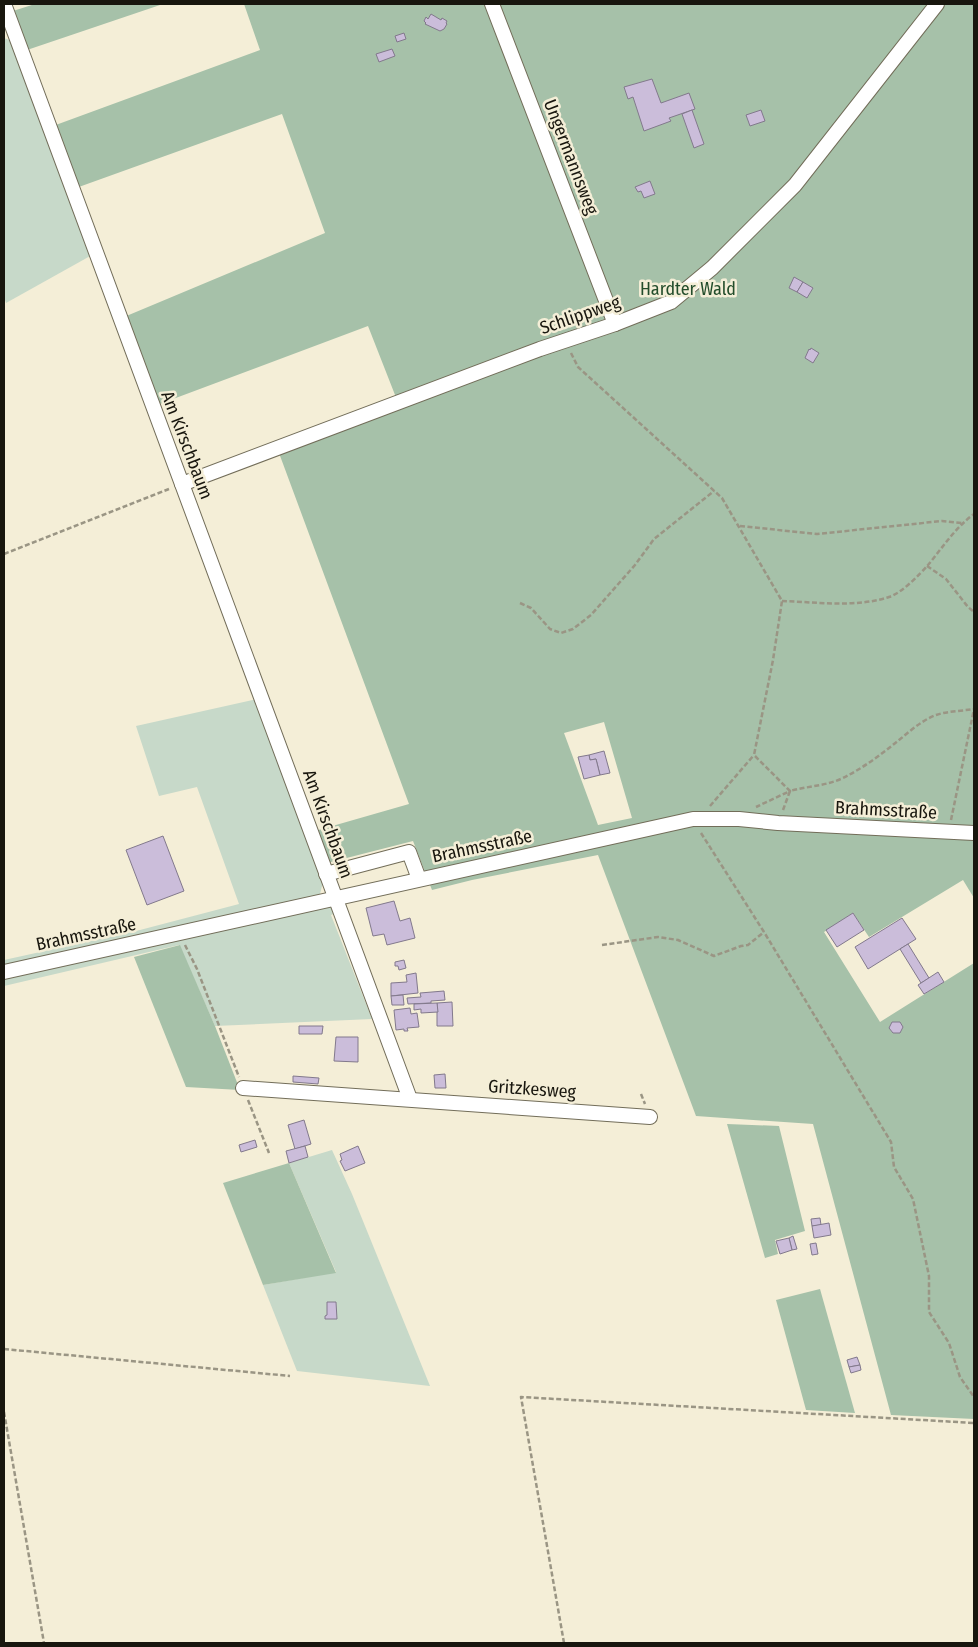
<svg xmlns="http://www.w3.org/2000/svg" width="978" height="1647" font-family="'Fira Sans Condensed',sans-serif">
	<style>
		.green { fill: #c7d9c9 }
		.forest { fill: #a6c1a9; fill-rule: evenodd }
		.building { fill: #cbbdda; stroke: #82798c }
		.lines { fill: none; stroke-linecap: round; stroke-linejoin: round }
		.minor-casing { stroke: #726d59; stroke-width: 16 }
		.path { stroke: #9a9584; stroke-width: 2.5; stroke-dasharray: 5 2.5; stroke-linecap: butt }
		.minor { stroke: #fff; stroke-width: 14 }
		.labels { text-anchor: middle; stroke-width: 5; stroke-linejoin: round; paint-order: stroke }
		.street-label { font-size: 18px; fill: #18160e; stroke: #f4eed7 }
		.park-label { font-size: 18px; fill: #234d2b; stroke: #f4eed7 }
	</style>
	<rect width="100%" height="100%" fill="#f4eed7"/>
	<!-- green -->
	<g class="green">
		<polygon points="4,38 12,41 92,255 6,303 4,297"/>
		<polygon points="257,699 323,882 320,894 316,896 4,966 4,960 140,930 239,904 197,787 159,796 136,726"/>
		<polygon points="329,906 336,913 331,915 372,1019 215,1026 179,945 4,986 4,979"/>
		<polygon points="332,1150 352,1194 430,1386 297,1371 263,1285 336,1272 289,1163"/>
	</g>
	<!-- forest -->
	<g class="forest">
		<polygon points="35,4 163,4 27,50 13,11"/>
		<path d="M244 4H974V898L963 880 869 937 853 913 824 932 880 1022 974 963V1419L891 1415 813 1124 696 1116 598 855 472 880 432 890 413 841 327 863 315 831 409 804 279 453 397 400 368 326 157 405 124 317 325 233 282 114 76 188 53 126 260 50ZM604 722 632 818 598 825 564 733Z"/>
		<polygon points="180,945 215,1026 240,1090 186,1087 134,957"/>
		<polygon points="727,1124 779,1126 805,1231 775,1240 778,1254 765,1258"/>
		<polygon points="289,1163 336,1273 263,1285 223,1183"/>
		<polygon points="820,1289 855,1413 806,1410 776,1300"/>
	</g>
	<!-- building -->
	<g class="building">
		<polygon points="431,14 441,20 442,18 447,21 446,23 447,24 444,29 440,31 425,24 426,23 424,21 426,17 428,19"/>
		<polygon points="404,33 406,39 397,42 395,36"/>
		<polygon points="392,49 395,56 379,62 376,54"/>
		<polygon points="652,79 661,103 689,93 695,109 669,118 671,121 644,131 633,97 628,99 624,87"/>
		<polygon points="692,110 704,144 694,148 682,114"/>
		<polygon points="761,110 765,121 750,126 746,115"/>
		<polygon points="650,181 655,194 644,198 641,191 638,192 635,187"/>
		<polygon points="794,277 803,282 797,292 789,288"/>
		<polygon points="803,282 813,288 807,298 797,292"/>
		<polygon points="811,348 819,353 813,363 805,358 809,349 810,350"/>
		<polygon points="604,751 610,773 600,775 596,759 590,760 589,755"/>
		<polygon points="589,755 590,760 596,759 600,775 584,779 578,757"/>
		<polygon points="163,836 184,891 147,905 126,850"/>
		<polygon points="394,901 400,921 410,918 415,938 387,945 384,934 373,936 366,908"/>
		<polygon points="853,913 864,930 837,947 826,930"/>
		<polygon points="902,918 916,939 868,969 855,947"/>
		<polygon points="908,944 929,978 921,983 900,949"/>
		<polygon points="404,960 406,968 399,970 398,966 395,966 395,962"/>
		<polygon points="938,972 944,982 924,994 918,985"/>
		<polygon points="416,973 418,993 391,996 391,983 407,982 406,975"/>
		<polygon points="444,991 445,1000 431,1001 431,1003 408,1004 407,998 421,997 420,993"/>
		<polygon points="403,995 404,1005 392,1005 391,996"/>
		<polygon points="452,1002 453,1026 437,1026 437,1003"/>
		<polygon points="437,1003 438,1012 421,1013 421,1009 414,1010 414,1004"/>
		<polygon points="410,1008 411,1014 417,1013 419,1027 407,1028 408,1031 404,1031 404,1029 396,1030 394,1010"/>
		<polygon points="892,1022 900,1022 903,1027 900,1033 893,1033 889,1028"/>
		<polygon points="299,1026 323,1026 322,1034 299,1034"/>
		<polygon points="336,1037 358,1037 358,1062 334,1061"/>
		<polygon points="445,1074 446,1088 435,1088 434,1075"/>
		<polygon points="293,1076 319,1078 318,1084 293,1082"/>
		<polygon points="304,1120 311,1144 295,1149 288,1125"/>
		<polygon points="255,1140 257,1147 241,1152 239,1145"/>
		<polygon points="305,1146 308,1157 289,1163 286,1151"/>
		<polygon points="358,1146 365,1163 345,1171 340,1161 342,1160 340,1154"/>
		<polygon points="820,1218 821,1225 812,1226 811,1219"/>
		<polygon points="829,1223 831,1235 814,1238 812,1226"/>
		<polygon points="793,1236 797,1249 792,1250 789,1238"/>
		<polygon points="789,1238 792,1250 780,1254 776,1241"/>
		<polygon points="816,1243 818,1254 812,1255 810,1244"/>
		<polygon points="327,1302 336,1302 337,1319 325,1319 325,1316 327,1315"/>
		<polygon points="857,1357 860,1365 849,1367 847,1360"/>
		<polygon points="860,1365 861,1370 851,1373 849,1367"/>
	</g>
	<g class="lines">
		<!-- minor casing -->
		<g class="minor-casing">
			<g id="minor">
				<polyline points="4,4 410,1099"/>
				<polyline points="492,4 615,324"/>
				<polyline points="182,484 540,349 615,324 671,302 712,268 795,185 937,4"/>
				<polyline points="326,874 409,852 419,879"/>
				<polyline points="4,972 693,819 739,819 778,823 974,833"/>
				<polyline points="243,1088 650,1117"/>
			</g>
		</g>
		<!-- path -->
		<g class="path">
			<polyline points="571,353 578,367 722,498 782,601 773,660 754,755 790,791 756,807"/>
			<polyline points="740,526 817,534 942,521 962,523"/>
			<polyline points="4,554 169,489"/>
			<polyline points="927,566 946,579 968,607 974,612"/>
			<path d="M782 601C817 602 855 608 889 597 902 593 919 575 928 565 943 547 955 528 974 514"/>
			<polyline points="520,603 531,608 550,629 561,633 573,629 591,615 635,565 654,539 714,491"/>
			<polyline points="710,806 754,755"/>
			<path d="M783 810 790 791C808 786 826 786 843 778 861 769 878 757 894 744 907 734 920 721 936 715 948 711 962 711 974 709"/>
			<polyline points="951,820 974,709"/>
			<polyline points="701,833 764,932 891,1142 894,1167 913,1199 929,1276 929,1312 949,1343 960,1377 974,1397"/>
			<polyline points="185,945 197,969 239,1077"/>
			<polyline points="602,945 658,937 678,940 714,956 741,946 748,945 764,932"/>
			<polyline points="641,1094 645,1104"/>
			<polyline points="248,1100 269,1153"/>
			<polyline points="4,1349 290,1376"/>
			<polyline points="4,1412 44,1643"/>
			<polyline points="564,1643 521,1397 974,1423"/>
		</g>
		<!-- minor -->
		<use href="#minor" class="minor"/>
	</g>
	<g class="labels">
		<!-- street labels -->
		<g class="street-label">
			<text transform="translate(571 157) rotate(69)" y="6">Ungermannsweg</text>
			<text transform="translate(580 315) rotate(-19)" y="6">Schlippweg</text>
			<text transform="translate(187 445) rotate(69)" y="6">Am Kirschbaum</text>
			<text transform="translate(886 810) rotate(3)" y="6">Brahmsstraße</text>
			<text transform="translate(328 824) rotate(70)" y="6">Am Kirschbaum</text>
			<text transform="translate(482 846) rotate(-12)" y="6">Brahmsstraße</text>
			<text transform="translate(86 934) rotate(-12)" y="6">Brahmsstraße</text>
			<text transform="translate(532 1089) rotate(4)" y="6">Gritzkesweg</text>
		</g>
		<!-- park labels -->
		<g class="park-label">
			<text x="688" y="295">Hardter Wald</text>
		</g>
	</g>
	<!-- border -->
	<rect width="978" height="1647" fill="none" stroke="#18160e" stroke-width="10"/>
</svg>
